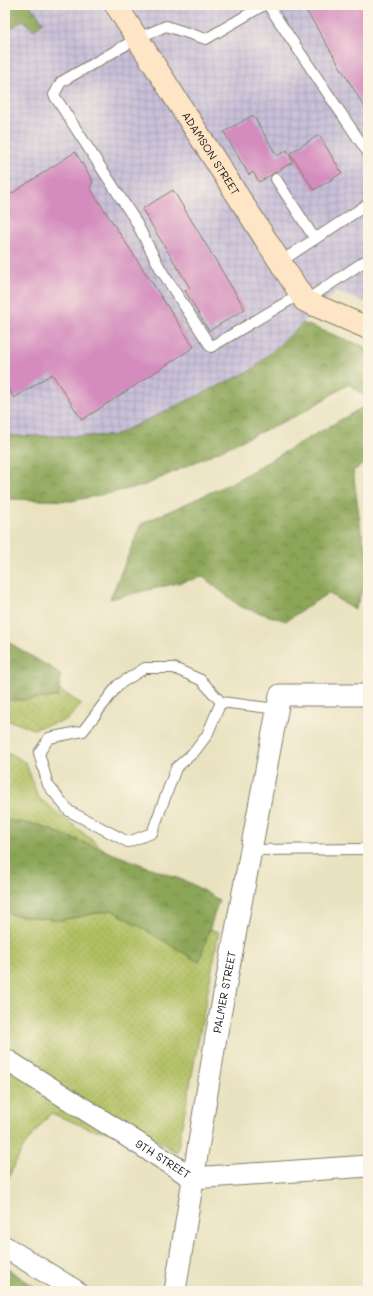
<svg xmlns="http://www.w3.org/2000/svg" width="373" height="1296" font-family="Mali,sans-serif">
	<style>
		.industrial { fill: url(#industrial-grid) }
		.grass { fill: url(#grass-dots); stroke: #666e3f }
		.forest { fill: url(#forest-crowns); stroke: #54613a }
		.building { fill: #d48cbe }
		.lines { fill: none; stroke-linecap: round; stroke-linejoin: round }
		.lane-casing { stroke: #827f6e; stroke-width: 12 }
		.street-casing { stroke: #827f6e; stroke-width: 23 }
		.secondary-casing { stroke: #827f6e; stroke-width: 24 }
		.lane { stroke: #fff; stroke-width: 10 }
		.street { stroke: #fff; stroke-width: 21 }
		.secondary { stroke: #fde5c5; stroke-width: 22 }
		.labels { text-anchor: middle; stroke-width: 3.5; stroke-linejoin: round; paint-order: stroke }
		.street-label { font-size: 11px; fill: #1c1c1c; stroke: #fcf5e5 }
	</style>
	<defs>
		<pattern id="industrial-grid" width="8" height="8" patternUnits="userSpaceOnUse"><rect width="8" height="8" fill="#c8bfd8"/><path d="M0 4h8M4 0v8" fill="none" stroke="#aba4b9"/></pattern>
		<pattern id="grass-dots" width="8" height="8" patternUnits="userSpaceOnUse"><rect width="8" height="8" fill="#b0bf62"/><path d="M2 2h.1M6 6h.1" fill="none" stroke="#97a454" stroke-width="1.8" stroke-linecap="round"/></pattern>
		<pattern id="forest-crowns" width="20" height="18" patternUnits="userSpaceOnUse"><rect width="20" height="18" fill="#8ca658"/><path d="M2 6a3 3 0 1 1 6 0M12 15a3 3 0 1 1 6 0" fill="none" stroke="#728648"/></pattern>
	</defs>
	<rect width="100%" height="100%" fill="#fcf5e5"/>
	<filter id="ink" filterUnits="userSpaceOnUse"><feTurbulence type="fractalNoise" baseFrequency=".025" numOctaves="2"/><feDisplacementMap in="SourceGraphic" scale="8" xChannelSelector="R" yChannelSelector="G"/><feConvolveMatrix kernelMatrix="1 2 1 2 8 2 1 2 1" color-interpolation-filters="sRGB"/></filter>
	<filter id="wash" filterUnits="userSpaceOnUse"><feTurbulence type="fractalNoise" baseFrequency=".012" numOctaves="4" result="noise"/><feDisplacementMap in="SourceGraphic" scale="16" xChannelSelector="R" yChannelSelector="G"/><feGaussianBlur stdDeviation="0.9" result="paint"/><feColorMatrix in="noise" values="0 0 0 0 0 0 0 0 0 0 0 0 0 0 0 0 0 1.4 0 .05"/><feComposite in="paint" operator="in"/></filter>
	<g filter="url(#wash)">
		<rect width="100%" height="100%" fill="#e9e2c0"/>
		<!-- industrial -->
		<polygon class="industrial" points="30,5 368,5 368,303 335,292 252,370 113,436 5,436 5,32 23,20 43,22"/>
		<!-- grass -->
		<g class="grass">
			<polygon points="59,690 82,704 67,720 33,729 5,719 5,701 58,697"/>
			<polygon points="5,750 26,763 38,797 106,851 38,825 5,820"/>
			<polygon points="5,910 12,915 62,920 112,910 199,962 209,929 219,932 177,1153 156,1140 90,1129 51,1113 24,1146 5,1184"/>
		</g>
		<!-- forest -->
		<g class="forest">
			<polygon points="5,5 30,5 43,22 33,30 23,20 5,32"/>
			<polygon points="303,323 368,348 368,399 349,384 300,414 143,486 72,501 5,499 5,436 113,436 252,370"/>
			<polygon points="368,404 368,461 353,471 361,530 368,555 368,574 355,610 328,593 286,621 241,607 203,577 110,599 141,524 231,483"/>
			<polygon points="5,640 61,674 58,697 5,701"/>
			<polygon points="5,820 38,825 190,883 219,900 199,962 112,910 62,920 12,915 5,910"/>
			<polygon points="5,1267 41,1291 5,1291"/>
		</g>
		<g id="blocks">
			<!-- building -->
			<g class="building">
				<polygon points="303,5 368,5 368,113"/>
				<polygon points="253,115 277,156 287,150 293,162 259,182 253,172 249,175 224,132"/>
				<polygon points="319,135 342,173 314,190 290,153"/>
				<polygon points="75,152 93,181 90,188 194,347 82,420 52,374 14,398 5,384 5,198"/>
				<polygon points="173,190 245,309 209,331 185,291 190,288 142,209"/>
			</g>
		</g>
	</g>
	<g filter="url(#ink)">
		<use href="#blocks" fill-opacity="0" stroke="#827f6e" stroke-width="1"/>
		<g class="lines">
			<!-- lane casing -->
			<g class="lane-casing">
				<g id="lane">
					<polyline points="264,5 206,39 166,26 138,38 61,82 54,95 135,220 161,270 211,347 300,294"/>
					<polyline points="268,5 368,153"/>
					<polyline points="276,179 315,239"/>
					<polyline points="280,262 368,204"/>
					<polyline points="305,301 368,259"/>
					<polyline points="221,702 207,735 195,751 176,768 152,833 128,842 69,811 48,785 39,753 49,738 83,731 118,685 145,668 174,668 201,680 221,702 277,709"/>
					<polyline points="251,850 368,849"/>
				</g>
			</g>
			<!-- street casing -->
			<g class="street-casing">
				<g id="street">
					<path id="s1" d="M5 1059 193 1178 368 1166"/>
					<polyline points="5,1247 76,1291"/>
					<path id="s2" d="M175 1291 216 1037 280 695H368"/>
				</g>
			</g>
			<!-- secondary casing -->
			<g class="secondary-casing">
				<g id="secondary">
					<path id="s3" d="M116 5 305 301 368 328"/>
				</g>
			</g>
			<!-- lane -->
			<use href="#lane" class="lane"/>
			<!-- street -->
			<use href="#street" class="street"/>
			<!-- secondary -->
			<use href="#secondary" class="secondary"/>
		</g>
	</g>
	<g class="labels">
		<!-- street labels -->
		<g class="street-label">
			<text dy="4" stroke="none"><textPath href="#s3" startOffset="176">ADAMSON STREET</textPath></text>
			<text dy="4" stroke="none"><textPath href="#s2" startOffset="303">PALMER STREET</textPath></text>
			<text dy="4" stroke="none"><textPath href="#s1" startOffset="187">9TH STREET</textPath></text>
		</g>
	</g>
	<!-- margin -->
	<rect width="373" height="1296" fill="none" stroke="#fcf5e5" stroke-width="20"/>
</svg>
